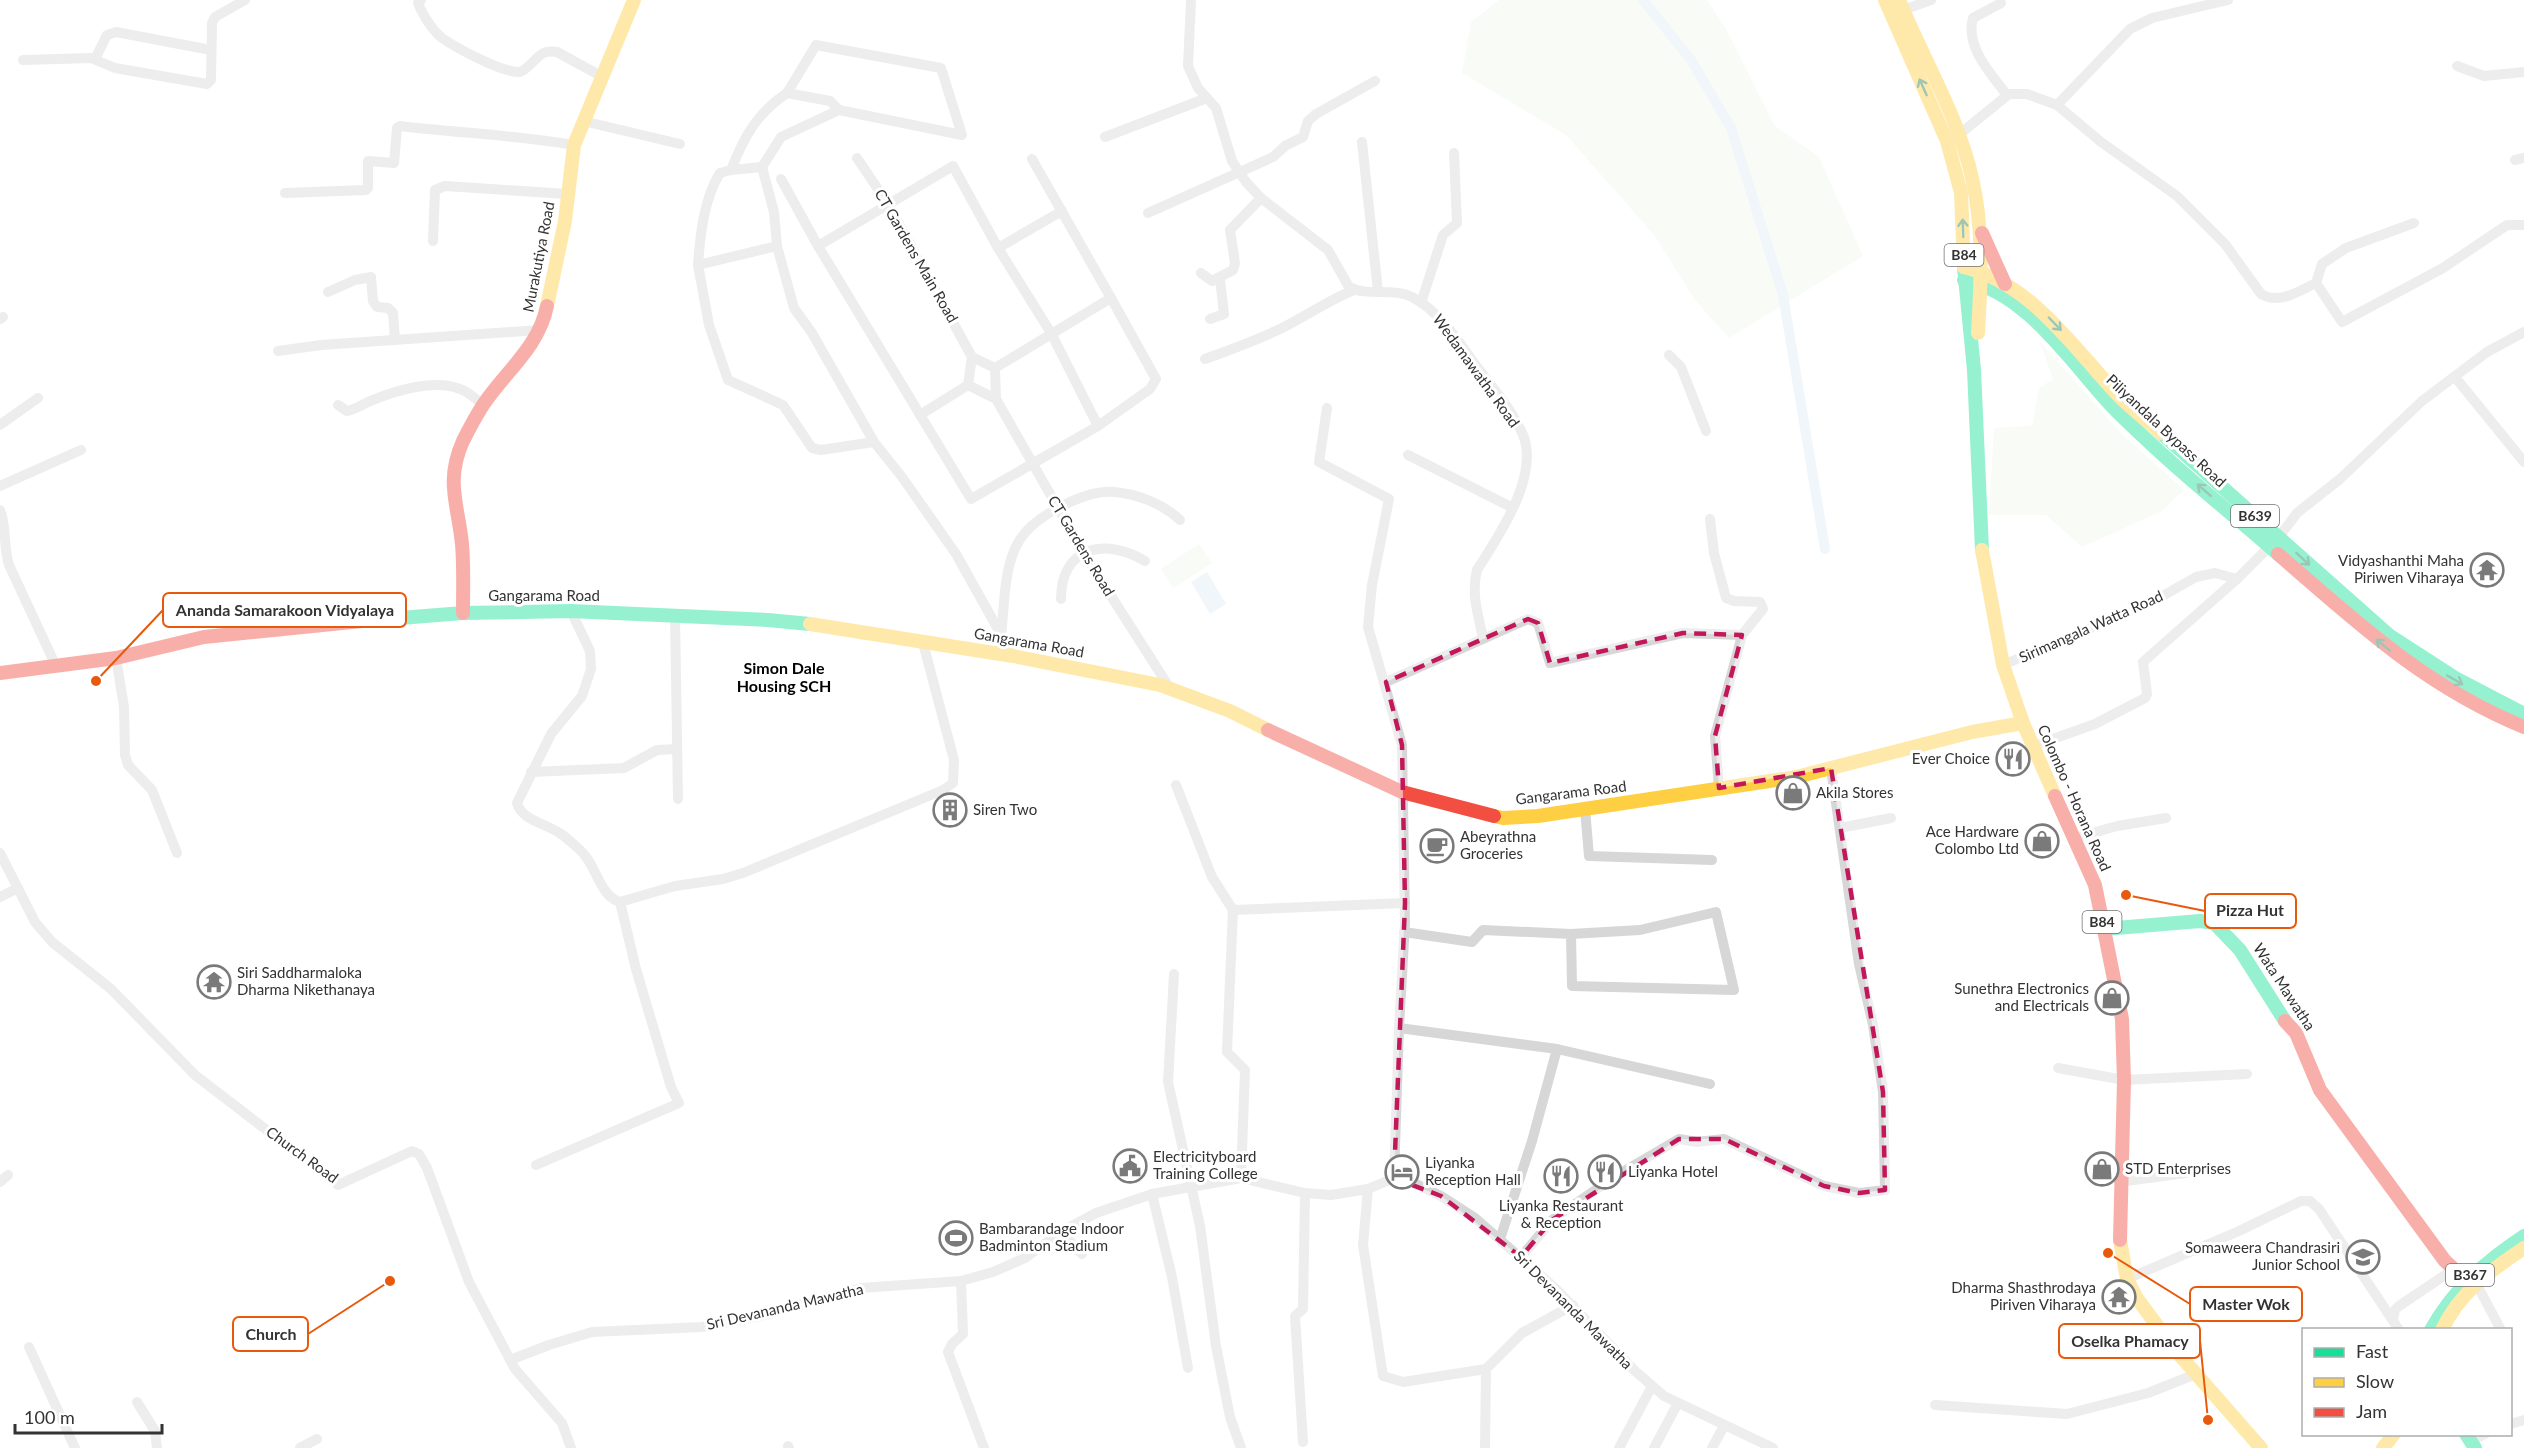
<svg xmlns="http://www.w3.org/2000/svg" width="2524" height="1448" font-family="Lato,sans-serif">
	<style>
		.green { fill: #f1f5ed }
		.water { fill: #ddebf3 }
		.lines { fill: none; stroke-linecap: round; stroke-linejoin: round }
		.canal { stroke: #ddebf3; stroke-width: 10 }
		.street { stroke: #d7d7d7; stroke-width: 10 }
		.fast { stroke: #16e098; stroke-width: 14 }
		.slow { stroke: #ffcf43; stroke-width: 14 }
		.jam { stroke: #f24e42; stroke-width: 14 }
		.oneway { stroke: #268160 }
		.marked { fill: none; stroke: #c2185b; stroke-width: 4.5; stroke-dasharray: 12 8; stroke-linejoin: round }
		.labels { text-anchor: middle; stroke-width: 6; stroke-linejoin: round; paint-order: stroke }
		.shield { fill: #fff; stroke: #707070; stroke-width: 1.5 }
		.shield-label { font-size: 14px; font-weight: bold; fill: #333 }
		.street-label { font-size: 15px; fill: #333; stroke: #fff }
		.poi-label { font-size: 15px; fill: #333; stroke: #fff; text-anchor: start }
		.neighbourhood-label { font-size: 16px; font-weight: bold; fill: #000; stroke: #fff }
		.leader { fill: none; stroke: #e8590c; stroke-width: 2 }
		.callout-dot { fill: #e8590c; stroke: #fff; stroke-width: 2 }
		.callout { fill: #fff; stroke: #e8590c; stroke-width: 2 }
		.callout-label { font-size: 16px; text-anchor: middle; font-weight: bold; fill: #333 }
	</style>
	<rect width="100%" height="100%" fill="#fff"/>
	<!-- green -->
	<g class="green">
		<polygon points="1499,0 1707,0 1726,29 1775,126 1819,157 1863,256 1729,338 1695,300 1654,235 1566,135 1462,73 1471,22"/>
		<polygon points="2040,342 2121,433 2184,490 2162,511 2082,547 2046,515 1989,515 1994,428 2032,426 2039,388 2053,379"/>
		<polygon points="1199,544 1212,563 1173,588 1161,569"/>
	</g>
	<!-- water -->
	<polygon class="water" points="1207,572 1226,604 1210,614 1191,582"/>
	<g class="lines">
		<!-- canal -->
		<polyline class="canal" points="1643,0 1691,60 1731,128 1783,295 1825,549"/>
		<!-- street -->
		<g class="street">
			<path d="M421 0 418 3C422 14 433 31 442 38 458 49 503 73 520 72 536 65 537 48 557 52L601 76"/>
			<path d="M1191 0 1188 66 1198 88 1216 108 1232 161 1246 182 1261 198 1328 250 1349 287C1368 297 1392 287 1412 297 1439 311 1457 339 1474 363 1491 386 1512 409 1523 435 1540 476 1498 537 1477 570 1471 594 1478 614 1483 638"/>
			<path d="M2001 3 1973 18C1965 47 1991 74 2007 95"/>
			<polyline points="1903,10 1931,0"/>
			<polyline points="95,59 107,35 116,32 211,50"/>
			<polyline points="23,60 91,58 115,68 207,84 211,80 212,23 215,17 245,0"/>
			<polyline points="2457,66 2484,76 2524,72"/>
			<polyline points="787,93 816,45 941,68 962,135 839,110"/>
			<path d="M2057 105 2101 142 2177 196 2225 244 2261 294C2279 305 2299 291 2316 283L2342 322 2443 268 2507 225H2524"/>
			<polyline points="583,121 680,144"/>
			<polyline points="1105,137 1207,98"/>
			<polyline points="1956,137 2009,94 2027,94 2057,105 2130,29 2152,18 2228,0"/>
			<polyline points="1362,142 1378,292"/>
			<polyline points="857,158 888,204 972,357"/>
			<polyline points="1032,159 1111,298"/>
			<polyline points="2515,160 2524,158"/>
			<path d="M762 167 731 170C744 137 756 114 787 93L830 101 839 110 781 137 762 167 774 212 777 246 794 308 812 333 874 442 902 477 956 554 1013 656"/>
			<path d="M731 170 720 173C704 198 700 236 698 265L777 246"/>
			<polyline points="781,179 818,246"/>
			<path d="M285 193 366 190 368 188V161L394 163 397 128 400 126C458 133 516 135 574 145"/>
			<polyline points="1148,213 1273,157 1285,146 1303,137 1308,121 1316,114 1375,81"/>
			<polyline points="433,241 435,190 445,186 567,194"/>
			<polyline points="998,248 1062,211"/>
			<polyline points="698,265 709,325 728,380 783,405 812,448 821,450 874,442"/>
			<polyline points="1201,273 1212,281 1233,270 1235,263 1230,230 1261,198"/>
			<polyline points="2316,283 2322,264 2346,248 2414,223"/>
			<polyline points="328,292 355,280 371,277 373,301 377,307 388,308 393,313 395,340"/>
			<polyline points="1421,303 1443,235 1457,223 1454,153"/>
			<polyline points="0,319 3,317"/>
			<polyline points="1210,319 1224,314 1220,279"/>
			<polyline points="278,351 321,345 540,330"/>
			<polyline points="1669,355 1681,367 1706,431"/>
			<path d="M1205 359C1232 349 1258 340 1284 327 1308 315 1329 300 1354 290"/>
			<polyline points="995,368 1111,298 1156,379 1150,389 1098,426 971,499 818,246 953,166 998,248 1051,333 1098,426"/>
			<polyline points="2455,377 2524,462"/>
			<polyline points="996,399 968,385 972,357 995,368 996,399 1083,552 1171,690"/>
			<path d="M338 405 347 411C357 409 364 403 373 400 397 390 435 379 460 389 469 392 476 399 483 405"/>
			<polyline points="1327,408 1319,462 1389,499 1372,585 1368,627 1402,745 1405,923 1399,1028 1394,1178"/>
			<polyline points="920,415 968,385"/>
			<polyline points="0,425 38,398"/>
			<polyline points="1408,455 1513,508"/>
			<polyline points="0,486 81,450"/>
			<path d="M0 510C7 527 3 547 9 565L56 666"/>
			<polyline points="1710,519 1714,553 1726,598 1734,601 1760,602 1763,609 1742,635 1715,736 1719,788"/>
			<path d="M1061 599C1061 547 1105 537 1145 561"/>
			<polyline points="675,615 678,799"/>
			<path d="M1001 635C1005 605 1003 567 1019 541 1034 516 1085 490 1114 492 1138 494 1163 504 1180 520"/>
			<polyline points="116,658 124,707 125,755 128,765 152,790 177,853"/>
			<polyline points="2003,665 2150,603 2196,577 2215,573 2237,579 2279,537 2297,513 2340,479 2422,401 2487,352 2524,332"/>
			<polyline points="1386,682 1528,619 1538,623 1550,663 1683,633 1742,635"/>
			<polyline points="2033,746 2095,724 2145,698 2147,694 2143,662 2237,579"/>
			<polyline points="531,772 624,768 657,750 677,749"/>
			<polyline points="1176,785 1212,877 1233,910 1405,903"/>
			<polyline points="1585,809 1589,856 1712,860"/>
			<polyline points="1840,828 1891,818"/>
			<polyline points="2075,838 2117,826 2166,818"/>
			<polyline points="0,853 35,922 52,942 111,989 195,1075 338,1185 412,1151 419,1154 427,1168 469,1282 515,1369 562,1423 571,1448"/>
			<polyline points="0,897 18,888"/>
			<polyline points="620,902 675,886 723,879 743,873 943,790 953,783 954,760 923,643"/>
			<polyline points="1233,910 1227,1052 1245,1070 1241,1178"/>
			<polyline points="1404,932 1472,942 1483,930 1571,934 1640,930 1716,912 1734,990 1572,986 1571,934"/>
			<polyline points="1174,974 1168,1082 1200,1226 1216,1346 1230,1417 1241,1448"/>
			<polyline points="1399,1028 1557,1049 1710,1084"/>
			<polyline points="2058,1068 2124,1080 2247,1074"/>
			<path d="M536 1165 679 1103 671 1087 636 969 620 902C598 895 597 864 579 849 573 844 567 838 561 834 546 823 522 821 517 803L551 734 582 696 591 669 590 651 571 611"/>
			<polyline points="0,1182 8,1175"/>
			<polyline points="2119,1182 2186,1173"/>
			<polyline points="1368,1189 1363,1245 1383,1376 1403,1382 1486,1369"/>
			<polyline points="1152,1194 1172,1277 1188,1368"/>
			<polyline points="1061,1232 1082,1254"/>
			<polyline points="1500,1239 1532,1141 1557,1049"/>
			<polyline points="1521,1257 1552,1220 1614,1177 1679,1139 1697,1142 1724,1139 1824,1186 1859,1193 1885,1190 1883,1092 1873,1025 1859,964 1831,768"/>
			<polyline points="2127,1279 2239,1231 2301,1201 2310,1201 2319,1209 2399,1330"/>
			<polyline points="961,1281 963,1334 952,1344 948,1352 984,1448"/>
			<polyline points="2476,1283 2501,1330"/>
			<polyline points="2393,1320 2395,1310 2399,1306 2454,1269"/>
			<polyline points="29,1347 75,1448"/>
			<polyline points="510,1360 549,1345 592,1332 702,1327 760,1316 861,1288 961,1281 993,1272 1025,1258 1061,1232 1096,1213 1152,1194 1241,1178 1305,1193 1331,1195 1368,1189 1394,1178 1414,1183 1441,1196 1475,1218 1556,1289 1634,1370 1664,1396 1773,1448"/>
			<polyline points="137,1402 155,1431 157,1448"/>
			<polyline points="1935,1405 2067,1414 2148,1393 2196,1374"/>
			<polyline points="2510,1424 2524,1420"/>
			<polyline points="2470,1441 2485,1434"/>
			<polyline points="1303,1442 1295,1316 1303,1309 1305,1193"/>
			<polyline points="788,1446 789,1448"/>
			<polyline points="300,1448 317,1439"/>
			<polyline points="1485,1448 1486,1369 1522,1333 1573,1305"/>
			<polyline points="1619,1448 1652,1386"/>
			<polyline points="1654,1448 1678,1403"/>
			<polyline points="1712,1448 1724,1426"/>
		</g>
		<!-- fast -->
		<g class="fast">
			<polyline points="1964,267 1974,370 1982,550"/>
			<path d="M1964 280C2024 291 2069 359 2108 402 2120 415 2134 428 2147 440 2189 480 2235 516 2278 554"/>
			<polyline points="2161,433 2390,636 2455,678 2524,714"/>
			<polyline points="362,621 463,613 571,611 768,620 810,624"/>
			<polyline points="2104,929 2200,921 2214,923 2240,950 2285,1021"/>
			<path d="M2431 1330C2454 1289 2485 1262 2524 1236"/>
			<polyline points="2466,1434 2475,1448"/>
		</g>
		<!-- slow -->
		<g class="slow">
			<polyline points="1885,0 1947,141 1961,193 1964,267"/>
			<path d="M1899 0C1923 59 1958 115 1972 178 1984 229 1981 281 1978 333"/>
			<path d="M1964 267C2032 284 2072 346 2117 394 2130 408 2147 420 2161 433"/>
			<polyline points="547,306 565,221 574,145 634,0"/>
			<polyline points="1982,550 2003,665 2023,723 2055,796"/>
			<polyline points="810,624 1013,656 1160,685 1230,711 1268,730"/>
			<polyline points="1494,816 1503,818 1538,816 1796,777 1972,732 2023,723"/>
			<polyline points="2120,1240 2127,1279 2136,1297 2176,1351 2261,1448"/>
			<path d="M2442 1330C2459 1293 2491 1270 2524 1248"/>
			<polyline points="2383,1448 2394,1434"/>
		</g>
		<!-- jam -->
		<g class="jam">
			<polyline points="1982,233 2005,284"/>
			<path d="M2278 554C2358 623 2424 686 2524 727"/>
			<path d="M463 613C463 590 464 567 462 544 458 504 445 481 463 441 469 429 476 416 483 405 505 372 539 347 547 306"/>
			<polyline points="0,673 116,658 204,637 362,621"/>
			<polyline points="1268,730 1402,792 1494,816"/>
			<polyline points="2055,796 2095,885 2122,1019 2124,1080 2120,1240"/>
			<polyline points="2285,1021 2296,1033 2320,1090 2445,1261 2466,1280"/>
		</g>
	</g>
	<!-- one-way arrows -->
	<defs><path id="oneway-shaft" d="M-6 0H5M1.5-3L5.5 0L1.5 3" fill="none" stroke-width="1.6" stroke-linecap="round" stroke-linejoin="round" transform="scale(1.5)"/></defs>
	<g class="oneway">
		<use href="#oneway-shaft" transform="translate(1923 87) rotate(-114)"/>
		<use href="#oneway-shaft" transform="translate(1963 228) rotate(-92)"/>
		<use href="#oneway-shaft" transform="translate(2055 324) rotate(46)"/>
		<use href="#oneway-shaft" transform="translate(2204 490) rotate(-139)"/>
		<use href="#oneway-shaft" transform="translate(2303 559) rotate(42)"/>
		<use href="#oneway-shaft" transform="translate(2383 645) rotate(-141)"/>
		<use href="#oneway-shaft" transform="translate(2455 680) rotate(30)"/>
	</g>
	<!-- marked area -->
	<path d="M0 0H2524V1448H0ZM1528 619 1538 623 1550 663 1683 633 1742 635 1715 736 1719 788 1831 768 1883 1092 1885 1190 1859 1193 1824 1186 1724 1139H1679L1552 1220 1521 1257 1441 1196 1394 1178 1405 903 1402 745 1386 682Z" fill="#fff" fill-opacity=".55" fill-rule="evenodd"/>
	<path class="marked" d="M1528 619 1538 623 1550 663 1683 633 1742 635 1715 736 1719 788 1831 768 1883 1092 1885 1190 1859 1193 1824 1186 1724 1139H1679L1552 1220 1521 1257 1441 1196 1394 1178 1405 903 1402 745 1386 682Z"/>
	<!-- icons -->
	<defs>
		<g id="temple-ring" transform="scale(1.725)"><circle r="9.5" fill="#fff" stroke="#7a7a7a" stroke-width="1.5"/><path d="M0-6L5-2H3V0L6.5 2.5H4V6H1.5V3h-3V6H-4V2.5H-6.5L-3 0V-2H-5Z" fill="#7a7a7a"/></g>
		<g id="restaurant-ring" transform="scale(1.725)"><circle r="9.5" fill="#fff" stroke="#7a7a7a" stroke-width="1.5"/><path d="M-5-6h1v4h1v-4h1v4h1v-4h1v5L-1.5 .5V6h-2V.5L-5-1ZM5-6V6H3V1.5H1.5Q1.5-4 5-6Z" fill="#7a7a7a"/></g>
		<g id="shop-ring" transform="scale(1.725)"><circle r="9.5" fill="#fff" stroke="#7a7a7a" stroke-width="1.5"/><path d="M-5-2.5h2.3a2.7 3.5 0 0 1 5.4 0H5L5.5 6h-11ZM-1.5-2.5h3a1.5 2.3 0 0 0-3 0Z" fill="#7a7a7a"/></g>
		<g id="building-ring" transform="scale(1.725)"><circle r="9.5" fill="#fff" stroke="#7a7a7a" stroke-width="1.5"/><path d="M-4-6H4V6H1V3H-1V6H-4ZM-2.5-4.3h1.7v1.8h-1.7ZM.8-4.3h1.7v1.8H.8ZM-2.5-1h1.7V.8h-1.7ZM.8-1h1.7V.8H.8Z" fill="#7a7a7a"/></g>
		<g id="cafe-ring" transform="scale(1.725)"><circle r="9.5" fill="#fff" stroke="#7a7a7a" stroke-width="1.5"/><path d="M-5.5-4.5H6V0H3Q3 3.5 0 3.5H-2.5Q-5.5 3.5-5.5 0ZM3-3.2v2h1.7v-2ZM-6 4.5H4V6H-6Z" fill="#7a7a7a"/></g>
		<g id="civic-ring" transform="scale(1.725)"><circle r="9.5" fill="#fff" stroke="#7a7a7a" stroke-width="1.5"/><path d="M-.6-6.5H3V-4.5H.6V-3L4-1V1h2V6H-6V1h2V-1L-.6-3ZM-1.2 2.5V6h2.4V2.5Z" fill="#7a7a7a"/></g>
		<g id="hotel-ring" transform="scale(1.725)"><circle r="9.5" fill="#fff" stroke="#7a7a7a" stroke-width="1.5"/><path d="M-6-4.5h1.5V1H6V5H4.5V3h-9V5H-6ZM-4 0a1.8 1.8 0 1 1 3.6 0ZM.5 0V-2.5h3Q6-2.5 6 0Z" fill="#7a7a7a"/></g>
		<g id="stadium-ring" transform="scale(1.725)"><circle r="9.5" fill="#fff" stroke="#7a7a7a" stroke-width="1.5"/><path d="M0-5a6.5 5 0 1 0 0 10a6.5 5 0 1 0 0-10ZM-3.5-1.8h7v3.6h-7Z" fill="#7a7a7a"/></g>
		<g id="school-ring" transform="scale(1.725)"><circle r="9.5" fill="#fff" stroke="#7a7a7a" stroke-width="1.5"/><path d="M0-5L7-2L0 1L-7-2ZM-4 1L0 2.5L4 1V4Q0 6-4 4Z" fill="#7a7a7a"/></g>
	</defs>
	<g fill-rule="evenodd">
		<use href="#temple-ring" x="2487" y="570"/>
		<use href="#restaurant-ring" x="2013" y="759"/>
		<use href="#shop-ring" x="1793" y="793"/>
		<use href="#building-ring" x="950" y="810"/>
		<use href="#shop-ring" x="2042" y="841"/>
		<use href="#cafe-ring" x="1437" y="846"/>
		<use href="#temple-ring" x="214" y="982"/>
		<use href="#shop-ring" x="2112" y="998"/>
		<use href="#civic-ring" x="1130" y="1166"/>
		<use href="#shop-ring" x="2102" y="1169"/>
		<use href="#hotel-ring" x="1402" y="1172"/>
		<use href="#restaurant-ring" x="1605" y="1172"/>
		<use href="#restaurant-ring" x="1561" y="1176"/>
		<use href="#stadium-ring" x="956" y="1238"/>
		<use href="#school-ring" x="2363" y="1257"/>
		<use href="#temple-ring" x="2119" y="1297"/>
	</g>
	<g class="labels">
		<!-- shield labels -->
		<g class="shield">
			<rect x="1944.5" y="244" width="39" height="22" rx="4.5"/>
			<rect x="2231" y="505" width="48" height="22" rx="4.5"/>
			<rect x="2082.5" y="911" width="39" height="22" rx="4.5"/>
			<rect x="2446" y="1264" width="48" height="22" rx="4.5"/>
		</g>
		<g class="shield-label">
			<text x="1964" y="260">B84</text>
			<text x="2255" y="521">B639</text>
			<text x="2102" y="927">B84</text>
			<text x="2470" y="1280">B367</text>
		</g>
		<!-- street labels -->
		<g class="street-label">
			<text transform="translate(916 256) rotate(60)" y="5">CT Gardens Main Road</text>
			<text transform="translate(539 257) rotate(-79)" y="5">Murakutiya Road</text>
			<text transform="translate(1476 371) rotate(54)" y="5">Wedamawatha Road</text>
			<text transform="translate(2166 431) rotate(43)" y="5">Piliyandala Bypass Road</text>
			<text transform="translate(1081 546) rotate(59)" y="5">CT Gardens Road</text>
			<text x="544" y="601">Gangarama Road</text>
			<text transform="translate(2091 627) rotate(-24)" y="5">Sirimangala Watta Road</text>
			<text transform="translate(1029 643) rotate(10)" y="5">Gangarama Road</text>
			<text transform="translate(1571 793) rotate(-7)" y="5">Gangarama Road</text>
			<text transform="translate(2074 798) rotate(66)" y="5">Colombo - Horana Road</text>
			<text transform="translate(2284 987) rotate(57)" y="5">Wata Mawatha</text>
			<text transform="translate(302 1155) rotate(36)" y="5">Church Road</text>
			<text transform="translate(785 1307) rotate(-13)" y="5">Sri Devananda Mawatha</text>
			<text transform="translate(1573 1310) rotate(45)" y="5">Sri Devananda Mawatha</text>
		</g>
		<!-- poi labels -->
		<g class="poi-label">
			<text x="2464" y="566" text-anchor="end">Vidyashanthi Maha<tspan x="2464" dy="17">Piriwen Viharaya</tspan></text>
			<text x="1990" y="764" text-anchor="end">Ever Choice</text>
			<text x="1816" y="798">Akila Stores</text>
			<text x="973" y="815">Siren Two</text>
			<text x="2019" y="837" text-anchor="end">Ace Hardware<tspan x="2019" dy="17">Colombo Ltd</tspan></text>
			<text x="1460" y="842">Abeyrathna<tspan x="1460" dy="17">Groceries</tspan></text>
			<text x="237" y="978">Siri Saddharmaloka<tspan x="237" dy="17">Dharma Nikethanaya</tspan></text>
			<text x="2089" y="994" text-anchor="end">Sunethra Electronics<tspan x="2089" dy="17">and Electricals</tspan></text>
			<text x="1153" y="1162">Electricityboard<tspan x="1153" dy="17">Training College</tspan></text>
			<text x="1425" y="1168">Liyanka<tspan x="1425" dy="17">Reception Hall</tspan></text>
			<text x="2125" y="1174">STD Enterprises</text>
			<text x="1628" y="1177">Liyanka Hotel</text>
			<text x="1561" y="1211" text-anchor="middle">Liyanka Restaurant<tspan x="1561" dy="17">&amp; Reception</tspan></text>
			<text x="979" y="1234">Bambarandage Indoor<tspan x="979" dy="17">Badminton Stadium</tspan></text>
			<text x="2340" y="1253" text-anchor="end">Somaweera Chandrasiri<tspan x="2340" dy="17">Junior School</tspan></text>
			<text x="2096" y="1293" text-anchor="end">Dharma Shasthrodaya<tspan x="2096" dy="17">Piriven Viharaya</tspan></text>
		</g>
		<!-- neighbourhood labels -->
		<g class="neighbourhood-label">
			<text x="784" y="674">Simon Dale<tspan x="784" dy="18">Housing SCH</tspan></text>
		</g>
	</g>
	<!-- callouts -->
	<path class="leader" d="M96 681L163 610M2126 895L2205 911M2108 1253L2190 1304M390 1281L308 1334M2208 1420L2200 1341"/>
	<g class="callout-dot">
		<circle cx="96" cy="681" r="6"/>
		<circle cx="2126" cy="895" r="6"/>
		<circle cx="2108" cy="1253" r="6"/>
		<circle cx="390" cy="1281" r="6"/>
		<circle cx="2208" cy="1420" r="6"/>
	</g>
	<g class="callout">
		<rect x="163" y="593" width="243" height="34" rx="6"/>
		<rect x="2205" y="894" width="91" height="34" rx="6"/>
		<rect x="2190" y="1287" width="112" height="34" rx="6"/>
		<rect x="233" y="1317" width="75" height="34" rx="6"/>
		<rect x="2059" y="1324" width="141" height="34" rx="6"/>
	</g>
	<g class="callout-label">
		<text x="285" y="616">Ananda Samarakoon Vidyalaya</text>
		<text x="2250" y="916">Pizza Hut</text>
		<text x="2246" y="1310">Master Wok</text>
		<text x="271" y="1340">Church</text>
		<text x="2130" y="1347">Oselka Phamacy</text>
	</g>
	<!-- legend -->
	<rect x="2302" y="1328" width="210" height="108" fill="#ffffff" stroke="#adadad" stroke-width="1.5"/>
	<rect x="2314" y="1348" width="30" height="9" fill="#16e098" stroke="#adadad" stroke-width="1.5"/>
	<text x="2356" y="1358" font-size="18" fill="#333333">Fast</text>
	<rect x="2314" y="1378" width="30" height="9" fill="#ffcf43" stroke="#adadad" stroke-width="1.5"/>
	<text x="2356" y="1388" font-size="18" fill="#333333">Slow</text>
	<rect x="2314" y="1408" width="30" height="9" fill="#f24e42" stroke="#adadad" stroke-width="1.5"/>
	<text x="2356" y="1418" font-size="18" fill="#333333">Jam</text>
	<!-- scale -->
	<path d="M15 1424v9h147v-9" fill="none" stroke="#333333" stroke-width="3"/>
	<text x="24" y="1424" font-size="18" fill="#333333" stroke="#ffffff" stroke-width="4.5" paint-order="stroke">100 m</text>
</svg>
